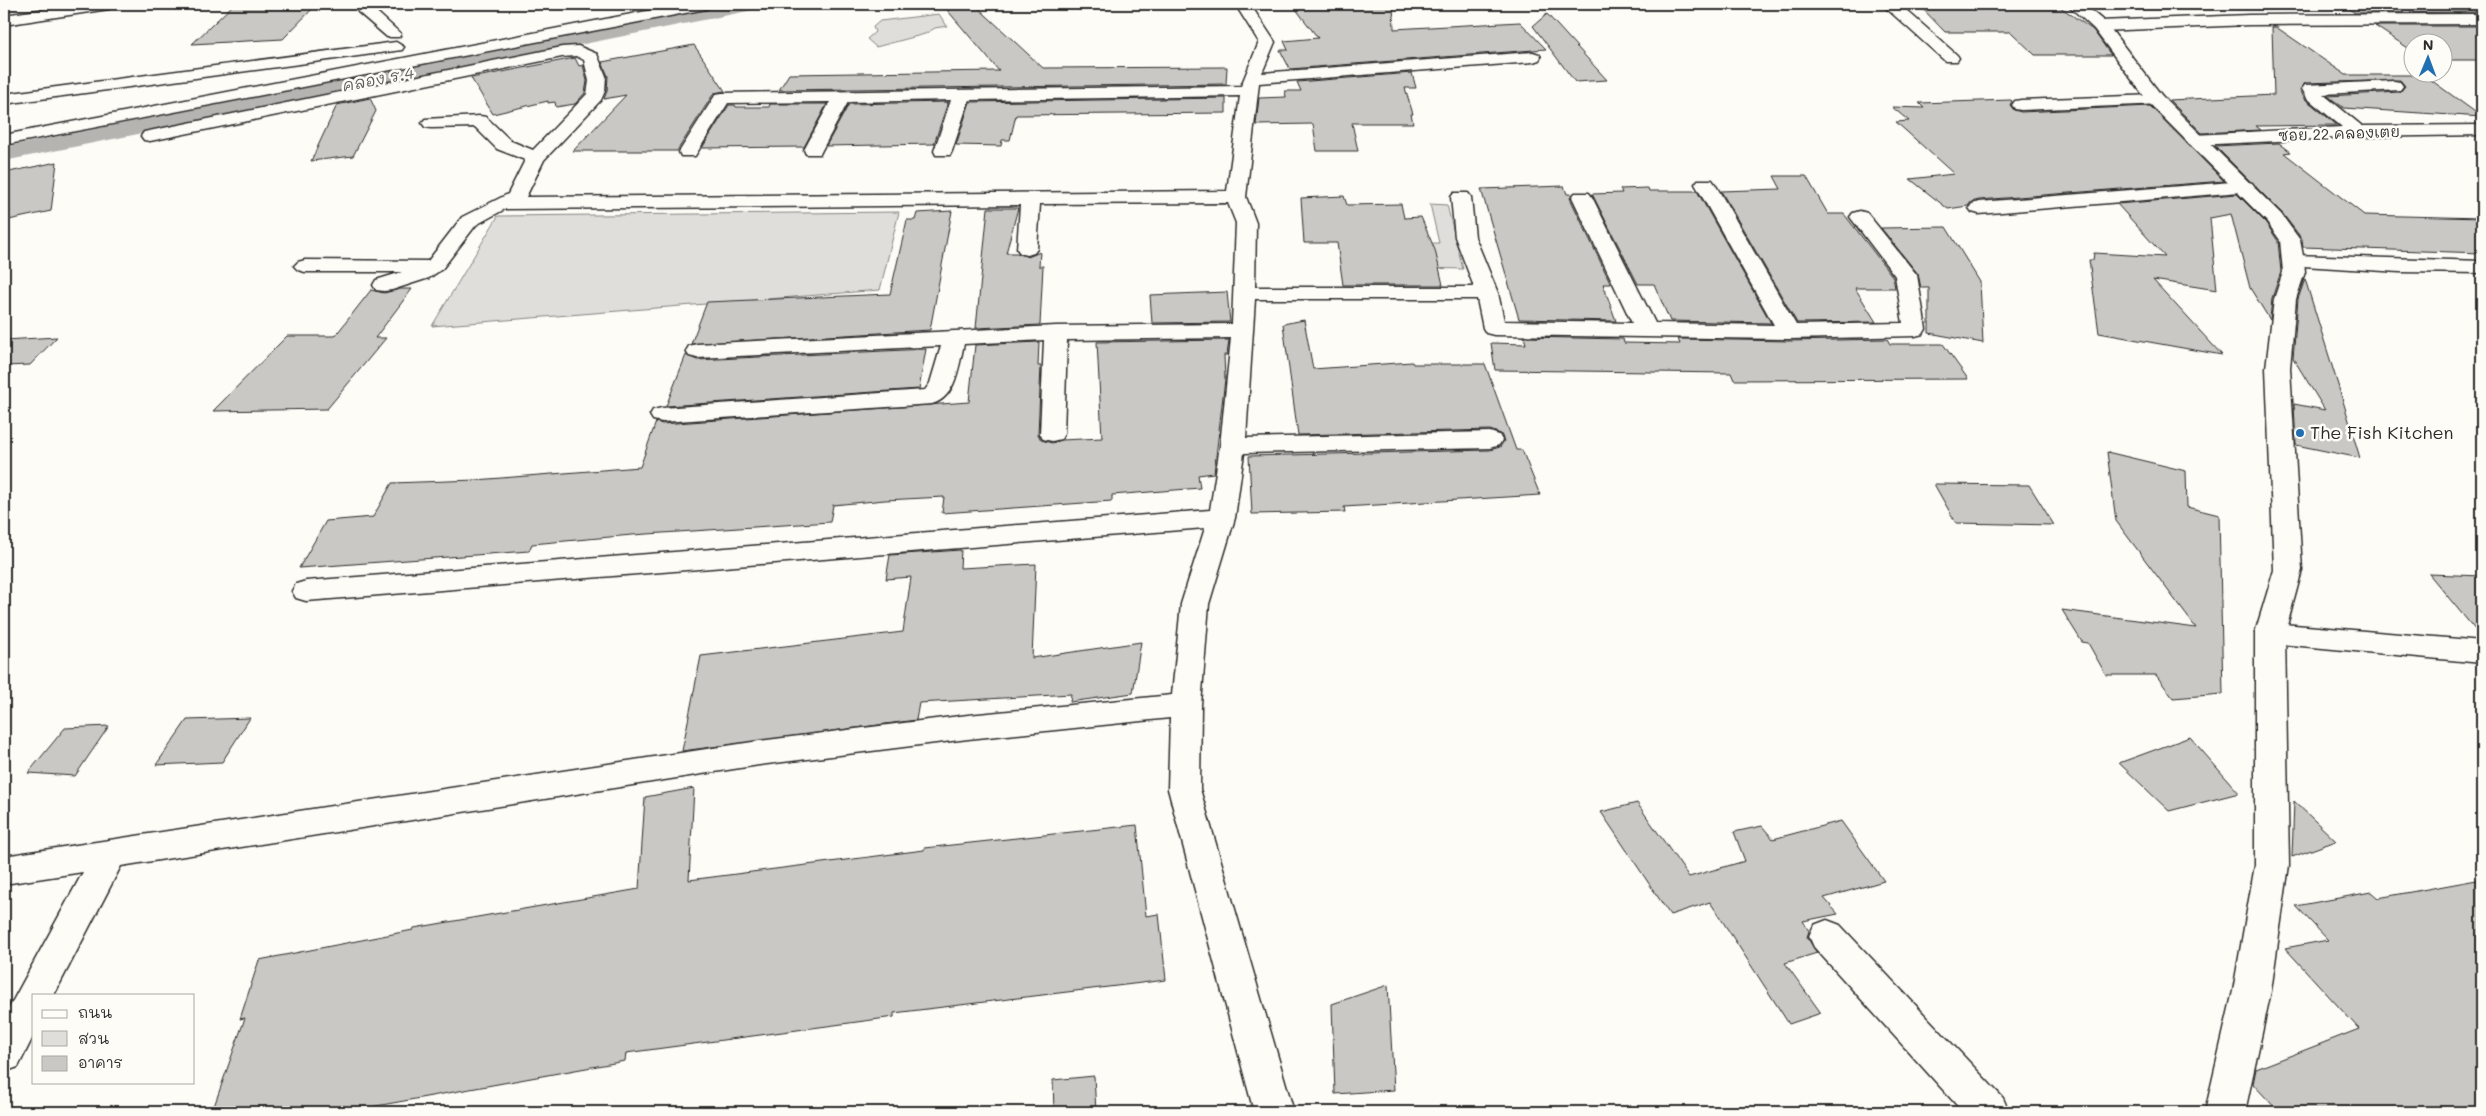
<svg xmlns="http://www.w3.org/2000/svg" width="2486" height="1116" font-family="Mali,'Playpen Sans Thai',sans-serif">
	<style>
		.green { fill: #dfdeda; stroke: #858482 }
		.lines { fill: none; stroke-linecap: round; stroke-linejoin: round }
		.canal { fill: #b5b4b1; fill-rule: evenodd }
		.building { fill: #c9c8c4; stroke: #2b2b2b }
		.minor-casing { stroke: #2b2b2b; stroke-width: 3 }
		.tertiary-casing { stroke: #2b2b2b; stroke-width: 3 }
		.minor { fill: #fdfcf7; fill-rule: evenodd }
		.tertiary { fill: #fdfcf7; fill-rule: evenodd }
		.poi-dot { fill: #1f6fb2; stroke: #fdfcf7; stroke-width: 2 }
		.labels { text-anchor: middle; stroke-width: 5; stroke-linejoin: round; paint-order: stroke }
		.far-street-label { font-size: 15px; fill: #2b2b2b; stroke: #fdfcf7 }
		.far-water-label { font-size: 16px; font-style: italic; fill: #5b5b5a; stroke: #fdfcf7 }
		.poi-label { font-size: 18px; fill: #2b2b2b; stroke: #fdfcf7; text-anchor: start }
	</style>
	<rect width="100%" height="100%" fill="#fdfcf7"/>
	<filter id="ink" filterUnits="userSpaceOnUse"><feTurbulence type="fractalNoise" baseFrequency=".02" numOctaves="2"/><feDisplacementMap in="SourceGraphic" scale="10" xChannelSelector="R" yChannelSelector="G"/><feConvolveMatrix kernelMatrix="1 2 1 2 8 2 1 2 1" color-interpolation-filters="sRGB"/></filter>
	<g filter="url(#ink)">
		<!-- green -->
		<g class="green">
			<polygon points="939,14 947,26 935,28 925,34 876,47 867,39 875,32 873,27 880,21"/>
			<polygon points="1430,204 1447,205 1463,269 1382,267 1379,244 1439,243"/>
			<polygon points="899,212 880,290 432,326 498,216"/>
		</g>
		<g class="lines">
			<!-- canal -->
			<polygon class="canal" points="726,4 762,4 760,8 753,10 4,161 4,147"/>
		</g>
		<!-- building -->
		<g class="building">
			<polygon points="234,4 317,4 283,39 192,44"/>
			<polygon points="942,4 974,4 1043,68 1227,67 1226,84 779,90 789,74 999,71"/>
			<polygon points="1292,4 1393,4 1394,29 1520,22 1546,49 1290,69 1280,50 1288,50 1284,41 1318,38"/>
			<polygon points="1948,4 2056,4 2093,30 2111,55 2035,55 2011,32 1945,32 1922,8 1924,5"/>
			<polygon points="2342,4 2482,4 2482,12 2355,13"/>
			<polygon points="1547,14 1607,80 1575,82 1533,26"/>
			<polygon points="2375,26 2482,26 2482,60 2444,60 2444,42 2414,42 2414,52"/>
			<polygon points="2272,27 2276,27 2346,75 2424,75 2482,117 2344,108 2328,96 2400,92 2405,86 2400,80 2305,83 2300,90 2305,99 2337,125 2256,126 2261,130 2202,133 2169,100 2274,95"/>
			<polygon points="694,45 725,91 714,93 677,151 573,151 626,95 604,99 607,91 608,76 602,62"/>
			<polygon points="575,58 579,66 583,65 587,81 585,93 575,104 556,107 555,102 548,103 548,101 493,114 471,78"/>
			<polygon points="1412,73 1416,88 1405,88 1413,114 1411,114 1413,123 1352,123 1358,151 1317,151 1313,124 1256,125 1259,98 1286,97 1285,91 1301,91 1297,82"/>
			<polygon points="370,98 376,111 353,156 311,161 337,105"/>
			<polygon points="1226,98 1226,113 1016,115 1010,140 1002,140 1001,146 956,145 970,102"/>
			<polygon points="2011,100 2012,101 2010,105 2014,110 2021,112 2150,106 2224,181 1979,200 1971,202 1968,206 1948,209 1910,179 1954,174 1896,122 1909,121 1892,107 1924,108 1919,103"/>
			<polygon points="948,102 934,144 826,146 849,104"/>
			<polygon points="770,104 827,104 804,147 702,148 729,105 735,105 736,107 769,107"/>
			<polygon points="2279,143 2291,152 2284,153 2364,215 2482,218 2482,253 2303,247 2302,239 2282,213 2215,146"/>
			<polygon points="57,162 51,211 4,221 4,173"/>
			<polygon points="1774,176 1806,176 1828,214 1844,214 1893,277 1895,288 1855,288 1876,322 1797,323 1721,191 1781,189"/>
			<polygon points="1564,186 1567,194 1572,194 1570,198 1611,284 1603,284 1616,321 1519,319 1481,189"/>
			<polygon points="1648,188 1649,191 1697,191 1771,323 1670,321 1654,284 1638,284 1592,194 1622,193 1620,189"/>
			<polygon points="2237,194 2266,223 2278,241 2281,272 2272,298 2270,320 2250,288 2231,214 2210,218 2217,290 2153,280 2222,355 2099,333 2089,260 2093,260 2094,253 2165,257 2117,204"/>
			<polygon points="1344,196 1347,205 1401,204 1404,218 1421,217 1435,250 1443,285 1343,285 1337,243 1304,243 1301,198"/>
			<polygon points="988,208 1018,208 1006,253 1017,253 1028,257 1040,252 1039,266 1043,266 1040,325 976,328"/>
			<polygon points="952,211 930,330 691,344 707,302 890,294 907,220 915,220 917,213"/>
			<polygon points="1946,227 1980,282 1983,343 1929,333 1929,288 1921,288 1918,274 1881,228"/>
			<polygon points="2305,279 2347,414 2360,458 2296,445 2294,404 2325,410 2293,358 2298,299"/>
			<polygon points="400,289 412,289 375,338 386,338 327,409 213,411 287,336 335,336 371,290 384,293"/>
			<polygon points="1227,292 1230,322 1152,323 1150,295"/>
			<polygon points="1304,320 1313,369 1412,362 1413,364 1485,364 1516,450 1522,450 1540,495 1344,507 1345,512 1252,514 1249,456 1490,450 1500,447 1504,441 1501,434 1490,430 1298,435 1283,324"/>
			<polygon points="57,337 30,365 4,366 4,340"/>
			<polygon points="1524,337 1623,339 1624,343 1680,344 1678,339 1789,341 1887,339 1890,344 1943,344 1968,379 1734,380 1731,373 1495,370 1491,343 1526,344"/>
			<polygon points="1229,340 1227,355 1224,355 1225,379 1214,473 1198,475 1200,488 1112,495 1112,501 942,513 944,497 885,500 833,505 830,522 632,535 532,544 529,551 299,568 326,521 373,517 392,483 476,480 640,467 656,422 662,424 969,402 975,345 1039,342 1038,366 1041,366 1038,434 1041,440 1052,443 1062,440 1102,438 1097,342"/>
			<polygon points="926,349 919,389 666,406 686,355 697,360"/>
			<polygon points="2107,452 2186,471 2187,507 2219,515 2223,694 2173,698 2156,675 2106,675 2088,643 2082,642 2062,610 2196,628 2116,521"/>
			<polygon points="1934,484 2029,485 2054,525 1956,523"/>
			<polygon points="961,550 960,568 1036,564 1032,658 1141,642 1133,693 1070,702 1071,694 919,703 916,720 682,751 701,656 903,632 911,577 886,579 890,555"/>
			<polygon points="2429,574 2482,576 2482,638"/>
			<polygon points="250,718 222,762 156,765 187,720"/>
			<polygon points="109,726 75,776 28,773 65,728"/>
			<polygon points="2190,737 2239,793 2169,811 2119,763"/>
			<polygon points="694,788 689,880 924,850 924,848 1137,825 1146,916 1159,914 1166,980 894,1013 894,1017 626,1053 625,1061 343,1112 212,1112 245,1018 240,1019 259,960 413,930 414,928 639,889 645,797"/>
			<polygon points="2294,801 2336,841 2292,857"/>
			<polygon points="1637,803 1689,877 1745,861 1734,832 1762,826 1773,839 1841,821 1884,881 1824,898 1838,914 1803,921 1809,931 1807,937 1817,953 1785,963 1821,1013 1789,1024 1710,902 1670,915 1601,812"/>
			<polygon points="2482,879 2482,1108 2460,1112 2279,1112 2253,1084 2256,1069 2359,1029 2285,948 2328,940 2296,906 2371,892 2378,898"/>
			<polygon points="1388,985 1394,1090 1335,1094 1332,1004"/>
			<polygon points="1094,1076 1096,1112 1054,1112 1053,1080"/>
		</g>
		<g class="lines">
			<!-- minor casing -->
			<g class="minor-casing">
				<g id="minor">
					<polygon points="80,4 117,4 109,9 4,25 4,15"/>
					<polygon points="353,4 368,4 401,34 399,37 387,37 358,12"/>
					<polygon points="683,4 714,4 706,9 4,145 4,135"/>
					<path d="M1235 4H1250L1275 42 1262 73 1533 52 1539 54 1541 57 1539 60 1533 62 1259 83 1246 197 1256 223 1255 287H1474L1455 237 1451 197 1454 193H1468L1471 197 1475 237 1498 293 1504 321 1632 323 1572 197 1575 193H1589L1592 197 1655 323 1774 325 1695 184 1698 180H1712L1715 184 1796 325 1903 323 1895 276 1850 217 1853 213 1860 211 1867 213 1917 275 1926 329 1923 334 1915 336 1789 339 1494 335 1486 333 1483 328 1477 299H1255L1246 438 1490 432 1499 435 1502 440 1499 445 1490 448 1244 453 1235 518 1209 604 1201 705 1200 789 1294 1112H1254L1168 789 1170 718 968 739 759 765 121 866 54 995H34V1035L18 1067 4 1072V1017L83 872 4 884V856L759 741 968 715 1172 695 1181 604 1205 528 306 601 296 598 292 591 296 584 306 581 1210 510 1220 446 1231 338 1067 340 1064 434 1061 439 1052 441 1043 439 1040 434 1044 340 964 344C959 365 956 398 932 404L662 422 653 420 650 415 653 410 662 408 925 390 930 383 941 346 697 358 689 356 686 351 689 346 697 344 1056 326 1232 324 1236 223 1228 203 1040 204 1037 249 1034 253 1027 255 1020 253 1017 249 1020 205 505 209 476 225 442 269 429 278 392 290 384 291 376 290 373 285 376 280 402 272H305L298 270 294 266 298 262 305 260 428 261 462 217 508 194 525 160 497 149 475 127 431 128 425 127 422 123 425 119 480 116 486 117 511 141 533 150 587 94 589 81 584 60 576 56 562 57 150 141 144 140 141 136 144 132 562 47 578 46 597 54 606 76 605 91 601 100 544 160 526 197 1227 191 1240 96 969 100 952 151 950 155H936L934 151 951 100 848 102 822 150 820 154H806L804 150 830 102 728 103 695 156H681L679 152 716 94 722 93 1241 86 1259 42Z"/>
					<polygon points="1884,4 1923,4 1921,7 1905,9 1957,55 1959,58 1957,61 1945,61 1886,8"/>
					<polygon points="2482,14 2482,24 2249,25 2100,31 2092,26 2100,21 2249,15"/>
					<polygon points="396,42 404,47 402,50 4,104 4,94"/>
					<polygon points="2394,81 2400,82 2403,86 2400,90 2323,94 2362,126 2482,125 2482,135 2358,137 2195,145 2189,144 2186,140 2189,136 2195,135 2342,127 2307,98 2302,89 2305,85"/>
					<polygon points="2156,95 2162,96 2165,100 2162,104 2021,110 2015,109 2012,105 2015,101 2021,100"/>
					<polygon points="2245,181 2252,183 2255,187 2252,191 1979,214 1972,212 1969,208 1972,204 1979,202"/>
					<polygon points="2294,255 2482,261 2482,273 2400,272 2287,265 2284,261 2287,257"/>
					<polygon points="2270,623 2482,641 2482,663 2270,643 2260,640 2255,633 2260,626"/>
					<polygon points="1827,920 1840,925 2003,1098 2009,1112 1963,1112 1814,947 1809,936 1814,925"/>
				</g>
			</g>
			<!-- tertiary casing -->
			<g class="tertiary-casing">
				<polygon id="tertiary" points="2067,4 2083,4 2106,23 2162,96 2281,214 2300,240 2304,261 2305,272 2296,299 2290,368 2302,570 2285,633 2289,865 2271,991 2245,1112 2205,1112 2233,991 2255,865 2255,633 2274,570 2266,368 2274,299 2283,272 2280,240 2267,222 2150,104 2094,29"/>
			</g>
			<!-- minor -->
			<use href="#minor" class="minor"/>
			<!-- tertiary -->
			<use href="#tertiary" class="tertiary"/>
		</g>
	</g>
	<!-- markers -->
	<circle class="poi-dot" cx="2300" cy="433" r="5"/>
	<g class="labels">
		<!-- far-street labels -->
		<g class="far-street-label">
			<text transform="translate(2339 134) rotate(-2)" y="5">ซอย 22 คลองเตย</text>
		</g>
		<!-- far-water labels -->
		<g class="far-water-label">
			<text transform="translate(378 79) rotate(-11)" y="6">คลอง ร.4</text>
		</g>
		<!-- poi labels -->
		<g class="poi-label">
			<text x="2310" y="439">The Fish Kitchen</text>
		</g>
	</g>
	<!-- margin -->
	<rect width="2486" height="1116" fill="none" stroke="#fdfcf7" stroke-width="20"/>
	<rect x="10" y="10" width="2466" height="1096" fill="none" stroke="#2b2b2b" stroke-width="2" filter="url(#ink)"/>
	<!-- legend -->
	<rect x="32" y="994" width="162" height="90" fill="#fdfcf7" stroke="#a9a8a5"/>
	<rect x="42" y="1010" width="25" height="8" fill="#fdfcf7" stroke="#a9a8a5"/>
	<text x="78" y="1018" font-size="15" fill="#2b2b2b">ถนน</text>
	<rect x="42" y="1031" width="25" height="15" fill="#dfdeda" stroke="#a9a8a5"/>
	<text x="78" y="1044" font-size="15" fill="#2b2b2b">สวน</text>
	<rect x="42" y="1056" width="25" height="15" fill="#c9c8c4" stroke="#a9a8a5"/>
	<text x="78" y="1068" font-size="15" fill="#2b2b2b">อาคาร</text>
	<!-- north arrow -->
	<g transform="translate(2428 58) rotate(1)"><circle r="24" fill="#fdfcf7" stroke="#a9a8a5"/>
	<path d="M0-4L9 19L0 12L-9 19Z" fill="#1f6fb2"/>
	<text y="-8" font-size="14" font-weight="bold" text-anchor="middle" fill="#2b2b2b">N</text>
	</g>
</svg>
